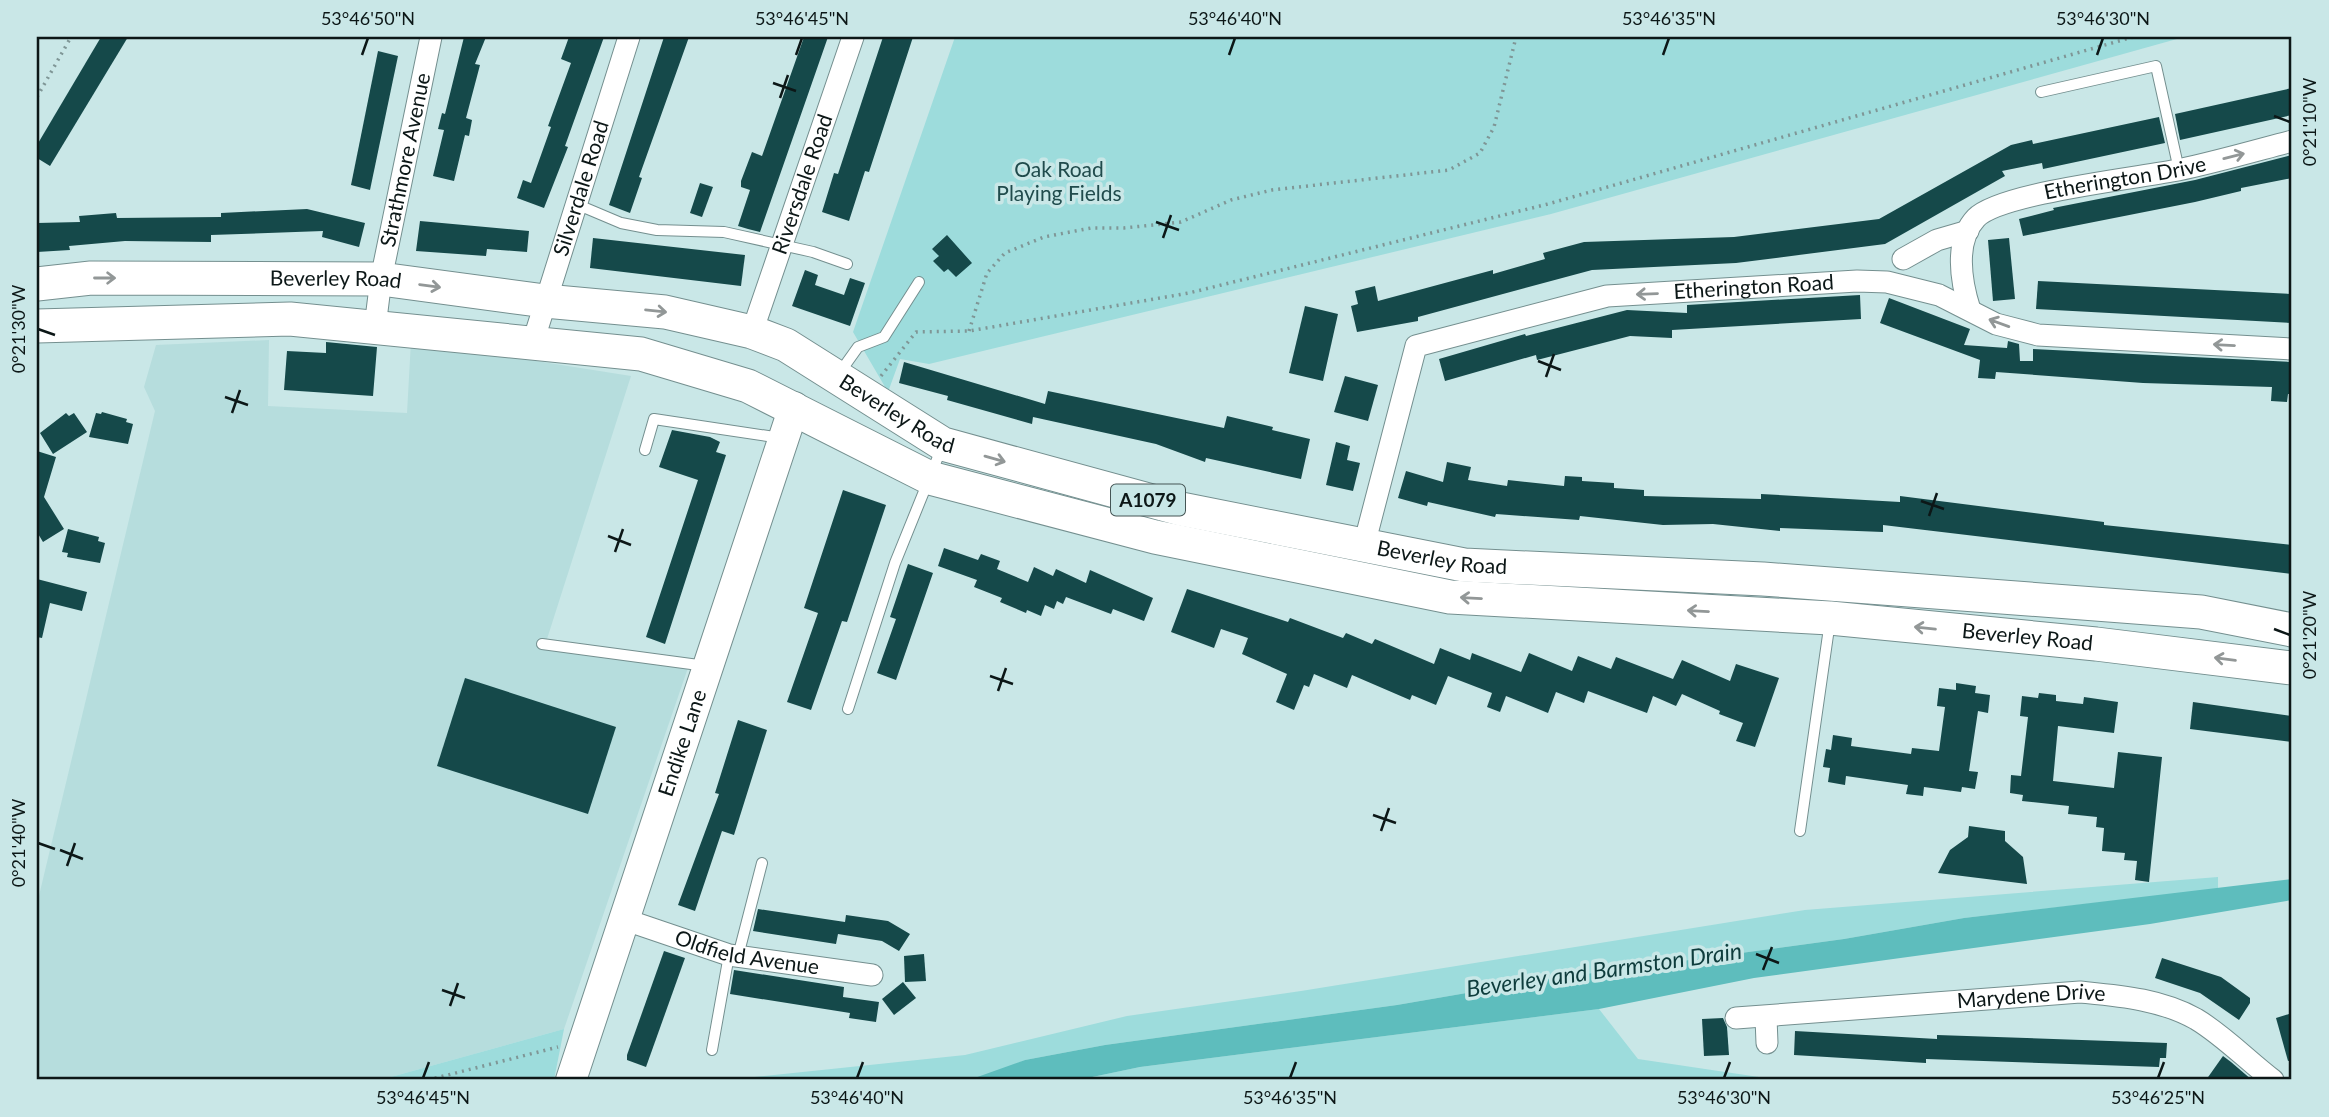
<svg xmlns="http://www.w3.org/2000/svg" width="2329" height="1117" font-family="Lato,sans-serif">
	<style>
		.built { fill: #b6dddd }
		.green { fill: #9ddcdc }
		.water { fill: #5ebdbd }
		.building { fill: #15494a }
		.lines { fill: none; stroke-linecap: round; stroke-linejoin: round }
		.lane-casing { stroke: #748f8f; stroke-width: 12 }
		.street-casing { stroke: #748f8f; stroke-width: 23 }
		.secondary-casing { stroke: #748f8f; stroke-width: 32 }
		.primary-casing { stroke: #748f8f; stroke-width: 35 }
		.path { stroke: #7f9696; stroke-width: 3.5; stroke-dasharray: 2 5; stroke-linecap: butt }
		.lane { stroke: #fff; stroke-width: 10 }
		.street { stroke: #fff; stroke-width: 21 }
		.secondary { stroke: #fff; stroke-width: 30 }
		.primary { stroke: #fff; stroke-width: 33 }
		.oneway { stroke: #929797 }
		.ticks { fill: none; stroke: #0c1717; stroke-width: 2.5 }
		.labels { text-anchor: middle; stroke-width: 7; stroke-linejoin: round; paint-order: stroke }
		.shield { fill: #c9e7e7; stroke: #455555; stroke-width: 2 }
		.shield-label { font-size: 19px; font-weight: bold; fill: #0c1717 }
		.street-label { font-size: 21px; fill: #0c1717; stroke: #c9e7e7 }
		.park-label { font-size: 21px; fill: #204b4c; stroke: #c9e7e7 }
		.water-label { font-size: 23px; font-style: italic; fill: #0e3c3c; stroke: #c9e7e7 }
		.neatline { fill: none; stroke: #0c1717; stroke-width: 2.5 }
		.ticks-label { font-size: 18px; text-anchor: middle; fill: #0c1717 }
	</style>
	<rect width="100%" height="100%" fill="#c9e7e7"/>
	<!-- built -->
	<polygon class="built" points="269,340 268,406 407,413 411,341 631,376 547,639 691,659 564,1029 380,1080 37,1080 37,904 155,411 144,387 156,345"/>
	<!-- green -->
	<g class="green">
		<polygon points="955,37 2184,37 1551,214 929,364 900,359 888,392 853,332"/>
		<polygon points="2218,877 2218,889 1964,918 1844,939 1548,979 1397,1005 1105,1045 1025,1060 977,1080 725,1080 965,1055 1127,1016 1301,991 1805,910"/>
		<polygon points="1599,1009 1638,1059 1779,1080 1078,1080 1140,1067"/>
		<polygon points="564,1029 554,1080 380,1080"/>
	</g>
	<!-- water -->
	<polygon class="water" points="2292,879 2292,900 2150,924 1754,978 1599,1009 1140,1067 1078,1080 969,1080 1025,1060 1105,1045 1397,1005 1548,979 1844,939 1964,918"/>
	<!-- building -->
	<g class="building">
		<polygon points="101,37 128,37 50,166 37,158 37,145"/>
		<polygon points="464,37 486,37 475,64 480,65 466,118 472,120 469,136 465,135 454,181 433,176 444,130 438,129 442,113 445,114"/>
		<polygon points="569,37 604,37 565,146 568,147 544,208 517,198 523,180 531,183 551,127 548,126 571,63 561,59"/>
		<polygon points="664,37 689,37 639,177 642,178 630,213 609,205"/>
		<polygon points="804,37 828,37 760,232 748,229 738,226 750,190 741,187 741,181 752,152 762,156"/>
		<polygon points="883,37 913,37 869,172 865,171 849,221 822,212 834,173 838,174"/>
		<polygon points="378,51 398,56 370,190 351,185"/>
		<polygon points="2292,88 2292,115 2180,140 2175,114"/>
		<polygon points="2159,117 2165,143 2043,169 2042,163 2002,171 2005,176 1885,244 1736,263 1592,270 1418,317 1418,321 1357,332 1351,306 1358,304 1355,291 1375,286 1378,301 1493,270 1493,274 1545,259 1543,253 1584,242 1734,237 1879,219 2011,145 2032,140 2033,144"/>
		<polygon points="2292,155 2292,178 2241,188 2241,191 2195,202 2023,236 2019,219 2054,210 2053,208 2195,180"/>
		<polygon points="700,183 713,187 702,217 690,213"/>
		<polygon points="307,209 365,223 359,247 322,237 323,231 211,235 211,242 125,241 69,246 70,250 37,252 37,223 80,222 79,216 116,213 117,218 221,217 221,213"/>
		<polygon points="420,221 529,231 527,252 487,249 486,256 416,251"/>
		<polygon points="947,235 972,263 956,277 948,269 944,272 933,261 939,256 932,249"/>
		<polygon points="593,238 745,255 741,286 590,268"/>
		<polygon points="2009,238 2015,299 1993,301 1988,240"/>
		<polygon points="805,270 818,275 815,285 844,295 850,278 865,283 850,326 792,306"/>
		<polygon points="2038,281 2292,294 2292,323 2036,309"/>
		<polygon points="1860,295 1861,319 1672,330 1672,338 1630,336 1537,360 1536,355 1445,381 1439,359 1525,334 1526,336 1627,310 1687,313 1687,305"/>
		<polygon points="1889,298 1970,329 1964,345 2007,348 2008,341 2019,344 2020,361 2033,361 2033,349 2292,362 2291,394 2288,394 2287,402 2271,401 2272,387 2143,383 1996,372 1995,379 1978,378 1980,360 1880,323"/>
		<polygon points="1305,306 1338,314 1323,381 1289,373"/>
		<polygon points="326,342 377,347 373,396 284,390 287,351 326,353"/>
		<polygon points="904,362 1045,404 1048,391 1224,428 1227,416 1273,427 1272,430 1310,439 1301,479 1206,458 1205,462 1156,444 1033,417 1032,424 947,400 948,396 899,383"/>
		<polygon points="1345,376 1378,385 1368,421 1334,412"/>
		<polygon points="102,412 127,419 126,422 133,424 128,444 89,437 96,413 101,414"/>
		<polygon points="66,413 69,416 74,413 87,432 53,454 40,433"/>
		<polygon points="672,430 710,437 720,442 716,452 726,455 665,644 646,637 698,480 659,467"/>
		<polygon points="1336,442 1350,446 1347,460 1360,463 1353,491 1326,485"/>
		<polygon points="37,451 56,457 44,497 64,529 43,542 37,532"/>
		<polygon points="1447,462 1471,467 1468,480 1507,486 1508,480 1564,486 1565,476 1582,477 1582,481 1614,483 1614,488 1644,490 1644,496 1761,499 1761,494 1900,502 1900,496 2104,522 2104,525 2292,545 2292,574 1883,525 1883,532 1780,528 1780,531 1713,524 1663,525 1580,516 1579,520 1496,514 1495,517 1428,502 1427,506 1398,498 1406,471 1443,482"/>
		<polygon points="843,490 886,505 847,622 842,621 811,710 787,702 818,613 804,608"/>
		<polygon points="68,529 99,537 98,541 105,543 100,563 67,557 68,553 62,552"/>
		<polygon points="944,548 978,560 981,554 1000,561 997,569 1028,582 1034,567 1053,576 1056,569 1086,583 1090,570 1153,598 1144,621 1113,609 1111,614 1066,597 1063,604 1057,601 1054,609 1045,605 1041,616 1027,610 1026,613 1000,602 1002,598 974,587 977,580 938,566"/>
		<polygon points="908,564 933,573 896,680 877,673 896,619 890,617"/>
		<polygon points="37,579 87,592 82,611 50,603 42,638 37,637"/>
		<polygon points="1187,589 1288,622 1290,618 1343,638 1346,633 1372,644 1375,639 1434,664 1440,648 1470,660 1472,653 1521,672 1529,653 1572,671 1578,656 1611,669 1616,657 1673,679 1682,660 1730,681 1736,664 1779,678 1755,747 1736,741 1743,723 1719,714 1720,711 1682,694 1676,706 1653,696 1647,713 1588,691 1584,703 1556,692 1548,713 1506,696 1500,712 1487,707 1492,693 1448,676 1436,705 1412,695 1410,700 1352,675 1347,688 1314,674 1309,687 1304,685 1294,710 1276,702 1287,674 1242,654 1248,638 1221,629 1214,648 1171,632"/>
		<polygon points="465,678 616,727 588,814 437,766"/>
		<polygon points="1956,683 1976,686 1975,693 1990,695 1988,713 1978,711 1969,771 1978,772 1975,789 1962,787 1961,792 1924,787 1923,796 1906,794 1908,785 1846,776 1845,785 1828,782 1830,768 1823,767 1826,749 1831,750 1833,735 1852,738 1851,746 1911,754 1912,748 1939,751 1945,707 1937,706 1939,688 1956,690"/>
		<polygon points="2039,693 2056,695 2056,701 2083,704 2084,697 2118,702 2114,733 2058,726 2053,781 2114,788 2118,752 2162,757 2149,882 2135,880 2137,861 2124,860 2125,853 2102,851 2104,828 2096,827 2097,817 2068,814 2069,806 2022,801 2023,795 2010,793 2011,775 2021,776 2028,717 2020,716 2022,696 2038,698"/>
		<polygon points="2193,702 2292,716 2292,742 2190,729"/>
		<polygon points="738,720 767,730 734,835 722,831 695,911 678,905 719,794 715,793"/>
		<polygon points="1969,826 2005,831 2005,841 2023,857 2027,884 1938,873 1950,850 1968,837"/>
		<polygon points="758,909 845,922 846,915 888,921 910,934 899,951 882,941 838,934 836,944 753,931"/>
		<polygon points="664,951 685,958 646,1067 627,1060 627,1055"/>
		<polygon points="924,954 926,981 905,982 904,956"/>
		<polygon points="2162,958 2221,977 2250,998 2250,1003 2239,1020 2200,993 2155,978"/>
		<polygon points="734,970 844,987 843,997 879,1002 876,1022 849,1018 850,1013 730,994"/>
		<polygon points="903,982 916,998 894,1015 882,999"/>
		<polygon points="2292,1013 2292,1060 2288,1061 2276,1018"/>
		<polygon points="1723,1018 1727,1027 1729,1055 1704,1056 1702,1019"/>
		<polygon points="1795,1031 1937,1039 1937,1035 2167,1043 2166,1058 2160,1058 2159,1067 1926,1059 1926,1063 1794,1055"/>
		<polygon points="2223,1056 2231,1062 2252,1080 2206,1080"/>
	</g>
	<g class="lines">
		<!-- lane casing -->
		<g class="lane-casing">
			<g id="lane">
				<polyline points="2041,92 2156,66 2179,170"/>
				<polyline points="576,204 621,223 657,230 724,232 813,252 847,264"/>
				<polyline points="838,375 858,347 884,337 919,282"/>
				<polyline points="645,450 654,419 781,438"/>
				<polyline points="542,644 706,666"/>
				<polyline points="848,709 895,563 942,447"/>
				<polyline points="1800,831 1830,621"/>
				<polyline points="738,956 762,863"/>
				<polyline points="712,1050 729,955"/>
			</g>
		</g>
		<!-- street casing -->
		<g class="street-casing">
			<g id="street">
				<polyline points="1903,259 1937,240 1968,231"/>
				<path id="s1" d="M1970 310C1961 282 1954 241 1976 218 2000 193 2138 178 2178 170 2216 162 2254 151 2292 141"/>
				<path id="s2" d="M375 327 381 279 431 37"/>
				<path id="s3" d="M752 332 853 37"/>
				<path id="s4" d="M533 342 629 37"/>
				<path id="s5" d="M1364 545 1416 346 1607 296 1857 281 1887 282 1939 295 1996 324 2038 335 2292 349"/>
				<path id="s6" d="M626 920 729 955 872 975"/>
				<path id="s7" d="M1736 1018 2080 992C2120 996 2160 999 2196 1019 2223 1035 2248 1061 2273 1080"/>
				<polyline points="1766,1018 1767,1043"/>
			</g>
		</g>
		<!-- secondary casing -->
		<g class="secondary-casing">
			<g id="secondary">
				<path id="s8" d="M571 1080 794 407"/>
			</g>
		</g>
		<!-- primary casing -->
		<g class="primary-casing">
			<g id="primary">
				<path id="s9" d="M37 284 91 278 381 279 545 301 665 312 752 332 786 345 943 444 1181 509 1464 565 1763 579 2201 612 2292 630"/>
				<path id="s10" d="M37 326 290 319 641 354 748 386 930 478 1155 537 1450 597 1830 618 2096 644 2292 668"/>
			</g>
		</g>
		<!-- path -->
		<g class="path">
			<polyline points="37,97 71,37"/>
			<polyline points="969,331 987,273 1005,253 1044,237 1091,228 1124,228 1181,222 1231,200 1272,190 1449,170 1480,153 1494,127 1516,37"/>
			<polyline points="881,376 916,332 969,331 1189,293 1548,204 2133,37"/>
			<polyline points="428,1080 558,1047"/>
		</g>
		<!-- lane -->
		<use href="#lane" class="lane"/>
		<!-- street -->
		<use href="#street" class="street"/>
		<!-- secondary -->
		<use href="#secondary" class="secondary"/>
		<!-- primary -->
		<use href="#primary" class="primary"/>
	</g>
	<!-- one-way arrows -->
	<defs><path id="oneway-shaft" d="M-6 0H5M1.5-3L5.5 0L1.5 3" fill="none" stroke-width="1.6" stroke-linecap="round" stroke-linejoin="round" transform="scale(1.75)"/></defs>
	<g class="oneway">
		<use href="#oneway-shaft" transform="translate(2234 156) rotate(-14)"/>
		<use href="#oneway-shaft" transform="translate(105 278)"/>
		<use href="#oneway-shaft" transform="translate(430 286) rotate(8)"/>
		<use href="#oneway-shaft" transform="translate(1647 294) rotate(178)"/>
		<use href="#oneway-shaft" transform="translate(656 311) rotate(6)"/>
		<use href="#oneway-shaft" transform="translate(1999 323) rotate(-160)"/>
		<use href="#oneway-shaft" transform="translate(2224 345) rotate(-177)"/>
		<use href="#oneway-shaft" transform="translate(995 459) rotate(16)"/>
		<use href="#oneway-shaft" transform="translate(1471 598) rotate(-177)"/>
		<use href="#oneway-shaft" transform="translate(1698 611) rotate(-177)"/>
		<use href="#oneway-shaft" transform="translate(1925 628) rotate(-174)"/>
		<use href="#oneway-shaft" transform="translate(2225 659) rotate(-173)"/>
	</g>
	<!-- ticks -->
	<path class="ticks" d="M362 55 368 38M796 55 802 38M1229 55 1235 38M1663 55 1669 38M2097 55 2103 38M773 83 796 91M780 98 788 75M2274 116 2290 122M1156 222 1179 230M1163 238 1171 215M38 329 55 335M1538 361 1561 370M1546 377 1554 354M225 397 248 405M232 413 240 390M1921 501 1944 509M1929 516 1937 493M608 536 631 545M615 552 623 529M2274 629 2290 635M990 676 1013 684M998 691 1006 668M1373 815 1396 823M1381 831 1389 808M38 843 55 849M60 850 83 859M67 866 75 843M1756 954 1779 963M1763 970 1772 947M442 990 465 998M450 1006 458 983M423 1078 429 1062M857 1078 863 1062M1290 1078 1296 1062M1724 1078 1730 1062M2158 1078 2164 1062"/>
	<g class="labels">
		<!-- shield labels -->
		<rect class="shield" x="1111" y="484.5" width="74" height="31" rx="5"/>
		<g class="shield-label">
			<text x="1148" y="507">A1079</text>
		</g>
		<!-- street labels -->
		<g class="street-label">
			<text dy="7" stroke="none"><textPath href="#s2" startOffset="170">Strathmore Avenue</textPath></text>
			<text dy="7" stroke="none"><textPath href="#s1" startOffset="252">Etherington Drive</textPath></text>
			<text dy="7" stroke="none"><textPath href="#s3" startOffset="156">Riversdale Road</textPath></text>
			<text dy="7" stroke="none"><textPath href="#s4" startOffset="161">Silverdale Road</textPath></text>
			<text dy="7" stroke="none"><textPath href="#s9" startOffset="299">Beverley Road</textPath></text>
			<text dy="7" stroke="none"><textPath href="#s5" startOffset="550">Etherington Road</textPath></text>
			<text dy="7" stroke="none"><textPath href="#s9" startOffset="887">Beverley Road</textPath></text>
			<text dy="7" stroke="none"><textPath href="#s9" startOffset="1454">Beverley Road</textPath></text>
			<text dy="7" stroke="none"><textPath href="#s10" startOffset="2034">Beverley Road</textPath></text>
			<text dy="7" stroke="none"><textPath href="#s8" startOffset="355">Endike Lane</textPath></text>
			<text dy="7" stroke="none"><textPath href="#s6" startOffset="126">Oldfield Avenue</textPath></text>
			<text dy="7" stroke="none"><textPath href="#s7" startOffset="296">Marydene Drive</textPath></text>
		</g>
		<!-- park labels -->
		<g class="park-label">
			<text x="1059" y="177">Oak Road<tspan x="1059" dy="24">Playing Fields</tspan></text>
		</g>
		<!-- water labels -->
		<g class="water-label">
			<text transform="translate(1604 970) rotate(-8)" y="8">Beverley and Barmston Drain</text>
		</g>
	</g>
	<!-- border -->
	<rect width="2329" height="1117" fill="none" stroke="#c9e7e7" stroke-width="77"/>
	<rect x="38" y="38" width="2252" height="1040" class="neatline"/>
	<g class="ticks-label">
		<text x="368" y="25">53°46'50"N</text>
		<text x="802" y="25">53°46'45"N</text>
		<text x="1235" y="25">53°46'40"N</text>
		<text x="1669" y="25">53°46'35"N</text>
		<text x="2103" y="25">53°46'30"N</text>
		<text transform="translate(2310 122) rotate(-90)" y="6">0°21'10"W</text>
		<text transform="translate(19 329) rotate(-90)" y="6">0°21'30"W</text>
		<text transform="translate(2310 635) rotate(-90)" y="6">0°21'20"W</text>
		<text transform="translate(19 843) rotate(-90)" y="6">0°21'40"W</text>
		<text x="423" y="1104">53°46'45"N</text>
		<text x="857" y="1104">53°46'40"N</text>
		<text x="1290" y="1104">53°46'35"N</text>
		<text x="1724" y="1104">53°46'30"N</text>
		<text x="2158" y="1104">53°46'25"N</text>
	</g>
</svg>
